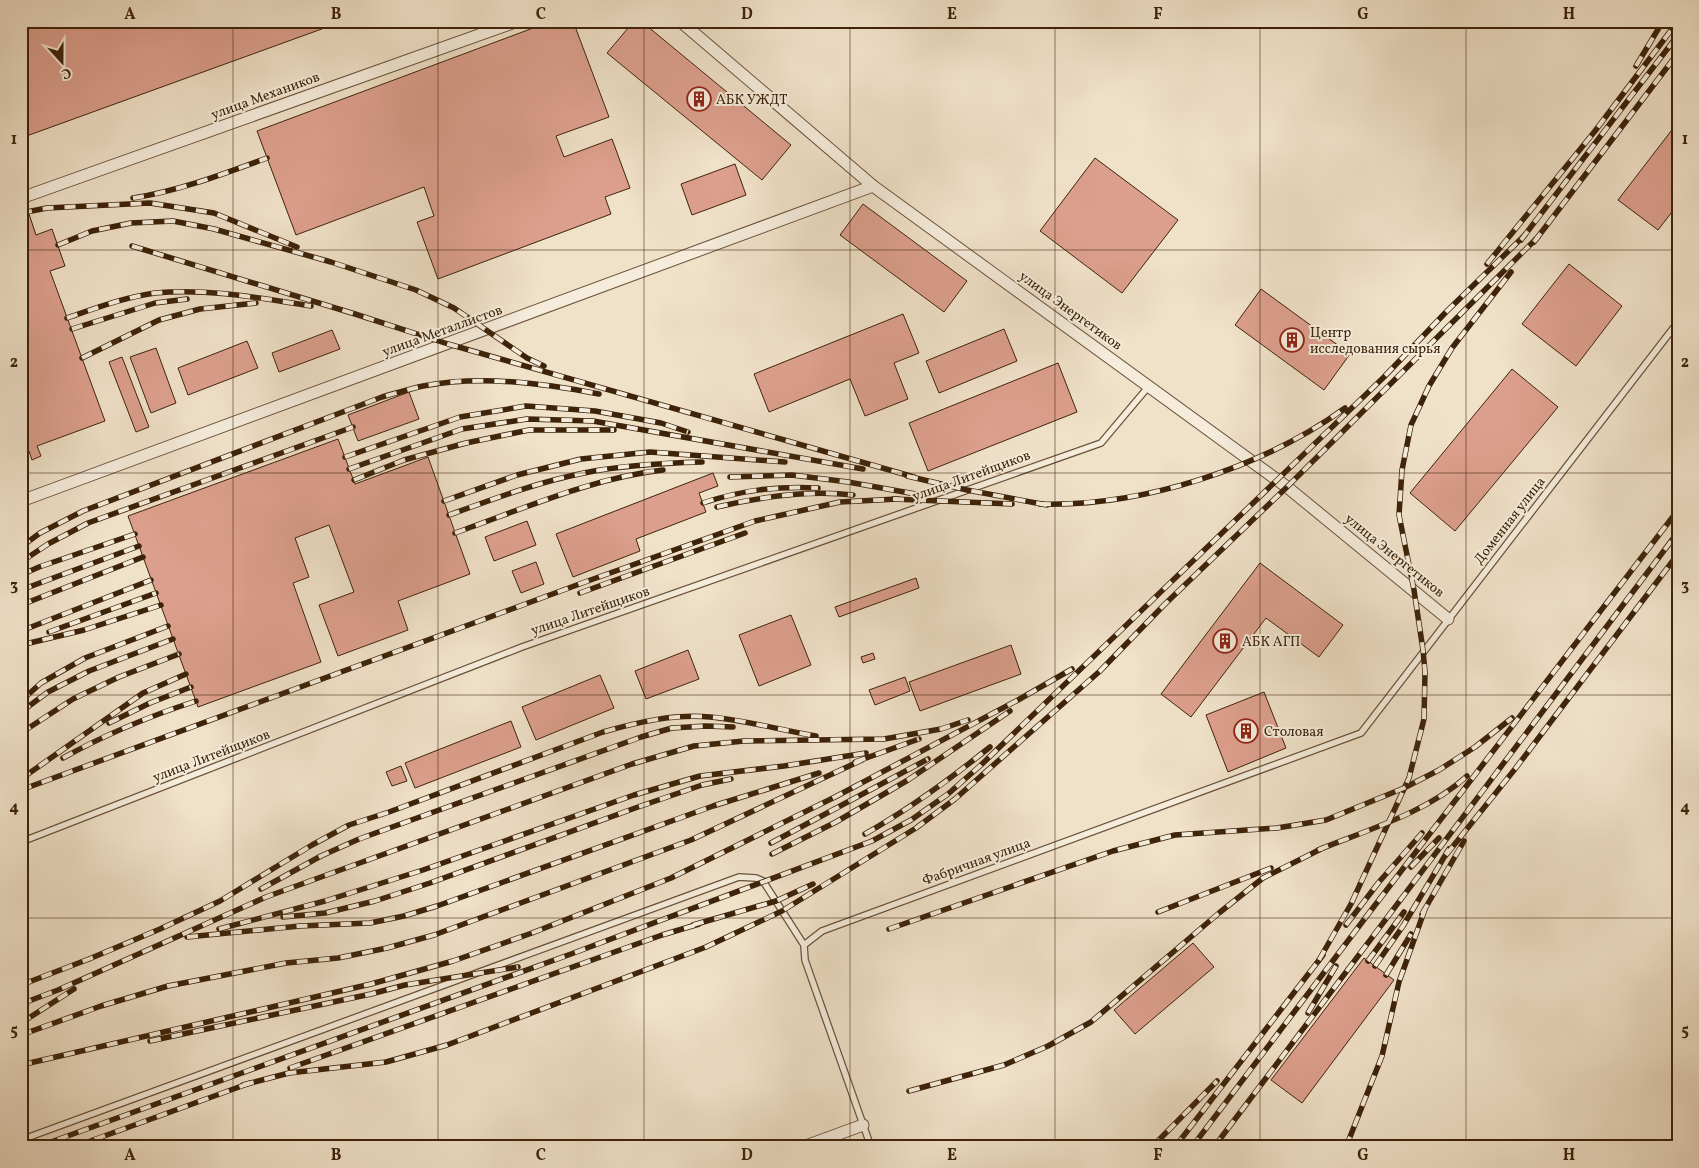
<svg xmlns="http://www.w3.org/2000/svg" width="1699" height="1168" font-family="Vollkorn,serif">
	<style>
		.building { fill: #dc9f8d; stroke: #3d2309 }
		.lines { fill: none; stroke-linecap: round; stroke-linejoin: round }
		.lane-casing { stroke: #6a5239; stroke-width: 8 }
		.street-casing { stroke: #6a5239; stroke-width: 13 }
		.lane { stroke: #f5ecdc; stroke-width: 5.5 }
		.street { stroke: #f5ecdc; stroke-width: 11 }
		.rail-casing { stroke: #3d2309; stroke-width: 5.5 }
		.rail { stroke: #f5ecdc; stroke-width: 4; stroke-dasharray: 11; stroke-linecap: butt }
		.grid { fill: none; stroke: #3d2309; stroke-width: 1; stroke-opacity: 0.55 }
		.labels { text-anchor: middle; stroke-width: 4; stroke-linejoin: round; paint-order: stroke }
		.street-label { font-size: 14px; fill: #3d2309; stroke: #f5ecdc }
		.poi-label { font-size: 14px; fill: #3d2309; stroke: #f5ecdc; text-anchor: start }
		.neatline { fill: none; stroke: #3d2309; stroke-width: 2 }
		.grid-label { font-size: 16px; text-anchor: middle; font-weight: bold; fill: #3d2309 }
	</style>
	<rect width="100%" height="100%" fill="#f0e1c9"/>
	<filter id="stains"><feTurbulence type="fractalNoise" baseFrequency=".004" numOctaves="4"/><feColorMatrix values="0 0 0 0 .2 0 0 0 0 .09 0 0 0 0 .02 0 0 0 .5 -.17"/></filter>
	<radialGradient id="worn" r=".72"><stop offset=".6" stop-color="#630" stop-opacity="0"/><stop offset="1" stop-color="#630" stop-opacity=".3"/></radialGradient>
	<!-- building -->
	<g class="building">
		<polygon points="21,21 340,21 341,22 21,138"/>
		<polygon points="552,21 573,21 609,117 556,136 564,157 612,139 630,188 605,197 611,214 438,279 417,222 434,216 424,187 296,235 257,131"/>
		<polygon points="634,21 641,21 791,145 762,180 607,53"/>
		<polygon points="1678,122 1678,204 1658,230 1618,200"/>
		<polygon points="1095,158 1178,220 1122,293 1040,231"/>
		<polygon points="735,164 746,195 692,215 681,184"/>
		<polygon points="863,204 967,281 944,312 840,235"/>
		<polygon points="29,214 36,235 52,229 65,266 50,271 105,421 37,446 41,456 32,460 29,451 21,454 21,217"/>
		<polygon points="1569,264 1622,306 1576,366 1522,324"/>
		<polygon points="1261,289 1350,354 1324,390 1235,325"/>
		<polygon points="903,314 919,353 894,363 908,399 865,416 850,379 769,412 754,374"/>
		<polygon points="1004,329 1017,361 939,393 926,361"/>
		<polygon points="332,330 340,349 279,372 272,353"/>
		<polygon points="247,341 258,368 188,395 178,368"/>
		<polygon points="156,348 176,403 151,413 130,357"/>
		<polygon points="122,357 149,427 136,432 109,362"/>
		<polygon points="1058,363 1077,412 928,471 909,423"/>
		<polygon points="1512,369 1558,407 1455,531 1410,493"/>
		<polygon points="409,392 419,419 358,441 348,415"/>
		<polygon points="338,439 355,484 428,457 470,574 398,601 408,630 338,656 319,605 354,592 329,525 295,538 309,577 293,583 321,662 198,707 128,516"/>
		<polygon points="713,473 718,486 699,493 706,512 636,539 640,551 573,577 556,534"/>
		<polygon points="527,521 536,545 494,561 485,537"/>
		<polygon points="536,562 544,584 521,593 512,571"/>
		<polygon points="1260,563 1343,625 1319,657 1266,618 1191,717 1161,694"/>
		<polygon points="916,578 919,588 839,617 835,607"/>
		<polygon points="791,615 811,665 759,686 739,635"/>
		<polygon points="1011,645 1021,674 920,711 909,682"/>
		<polygon points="688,650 699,679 646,699 635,671"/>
		<polygon points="873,653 875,659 863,663 861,657"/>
		<polygon points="600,675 614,708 536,740 522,707"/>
		<polygon points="905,677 910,691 875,705 869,690"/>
		<polygon points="1264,692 1286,748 1228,772 1206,715"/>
		<polygon points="511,721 521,747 415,788 405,763"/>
		<polygon points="401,766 407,781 392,786 386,772"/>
		<polygon points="1193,943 1214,967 1135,1034 1114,1010"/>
		<polygon points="1364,958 1394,980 1302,1103 1271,1080"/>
	</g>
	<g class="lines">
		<!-- lane casing -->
		<g class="lane-casing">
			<g id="lane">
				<polyline points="21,842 522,647 1101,443 1149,386"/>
				<polyline points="21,1140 739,877 756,878 763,881 804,945"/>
				<polyline points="871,1147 805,960 804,945 822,931 1361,733 1678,322"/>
			</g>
		</g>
		<!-- street casing -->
		<g class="street-casing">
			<g id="street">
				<polyline points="680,21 873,186 1287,487 1448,619"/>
				<polyline points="21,198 518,21"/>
				<polyline points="21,501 873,186"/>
				<polyline points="803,1147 863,1125"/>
			</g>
		</g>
		<!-- lane -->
		<use href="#lane" class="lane"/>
		<!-- street -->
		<use href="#street" class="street"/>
		<!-- rail casing -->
		<g class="rail-casing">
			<g id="rail">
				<polyline points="1636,66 1663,21"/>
				<path d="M133 198C179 191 223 174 267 158"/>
				<polyline points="21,213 47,208 150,203 214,213 297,247"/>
				<polyline points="1521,240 1678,35"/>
				<polyline points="1534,242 1678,53"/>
				<polyline points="58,245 92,231 131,223 173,221 214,229 331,262 416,290 454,308 527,358 544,366"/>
				<polyline points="132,246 355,314 448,344 914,477"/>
				<polyline points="1487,264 1595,131 1678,21"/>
				<path d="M67 318C96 308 125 297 155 293 207 288 260 298 311 306"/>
				<polyline points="72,329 155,303 187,299"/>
				<polyline points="82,358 159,320 200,309 256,303"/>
				<polyline points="345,457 460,417 526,406 595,411 661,423 688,432"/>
				<polyline points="349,469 462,429 527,419 593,421 863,469"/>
				<polyline points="907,476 967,490 1047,505"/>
				<polyline points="730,477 792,475 848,482 921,495"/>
				<polyline points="354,480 404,460 466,443 529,430 614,430"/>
				<polyline points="893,499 1012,504"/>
				<polyline points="444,501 517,475 581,459 650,452 785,462"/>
				<path d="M703 503C742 490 777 486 818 488"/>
				<path d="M1040 504C1142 507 1262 468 1345 408"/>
				<path d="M717 507C760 497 808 490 853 495"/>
				<path d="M449 515C493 499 538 482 584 473 623 465 663 463 702 462"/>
				<path d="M455 533C523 509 591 478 663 470"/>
				<path d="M21 547 40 533 83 511 382 397C396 393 410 389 423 386 481 375 542 383 599 394"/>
				<polyline points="21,562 48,544 88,523 353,427"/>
				<polyline points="21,575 39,567 135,534"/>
				<polyline points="21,590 139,546"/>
				<polyline points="580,593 745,533"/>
				<polyline points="21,605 143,557"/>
				<polyline points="21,631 151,580"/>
				<polyline points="49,632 156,593"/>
				<polyline points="21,645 84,630 161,605"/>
				<polyline points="21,701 41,683 85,658 168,626"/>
				<polyline points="21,712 48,692 89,671 173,639"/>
				<polyline points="109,723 150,703 191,687"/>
				<polyline points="21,733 73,699 119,677 179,654"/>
				<path d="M63 758C106 734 150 716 196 701"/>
				<polyline points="855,762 919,739"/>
				<polyline points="21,779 143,693 186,674"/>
				<polyline points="21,790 585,582 755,521 840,502 898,499"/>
				<path d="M865 834C911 808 949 780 990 747"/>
				<polyline points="771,843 928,759"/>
				<path d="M1318 850C1367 830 1428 812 1467 776"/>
				<polyline points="772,854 836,822 908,780 1010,711"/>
				<polyline points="1446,855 1515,769 1678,554"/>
				<polyline points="1411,867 1439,838"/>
				<polyline points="261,889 321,856 359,839 641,737 672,728 706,726 733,727"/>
				<polyline points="1158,912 1271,868"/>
				<polyline points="1422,914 1464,841"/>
				<polyline points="283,917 325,913 375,901 430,883 638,807 702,785 731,779"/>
				<polyline points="693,925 776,901 813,884"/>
				<polyline points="1346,925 1379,882 1422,833"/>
				<polyline points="219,929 325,901 423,870 634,795 700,776 784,766 866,753"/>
				<polyline points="889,929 1113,851 1175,835 1277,828 1326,820 1404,788 1439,770 1475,747 1512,718"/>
				<polyline points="187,937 300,926 370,923 404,916 437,906 713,806 819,773"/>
				<polyline points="1319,960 1351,904 1409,778 1424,719 1425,672 1423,650 1414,590 1399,515 1402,470 1411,425 1429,386 1452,348 1511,272"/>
				<polyline points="1368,961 1404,912"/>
				<polyline points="1375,966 1403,926 1449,849"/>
				<polyline points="1386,975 1411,934"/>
				<path d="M21 985 89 959 160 929 220 901 312 845 349 825 389 812 603 732C638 722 673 714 710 717 745 720 780 730 816 736"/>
				<polyline points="21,1004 58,990 266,897 632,764 694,746 744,741 884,739 941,729 968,720"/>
				<polyline points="1308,1013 1336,966"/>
				<polyline points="21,1023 74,989"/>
				<polyline points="21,1035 101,1006 168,986 286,963 338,958 387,948 434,935 691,840 862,760"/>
				<polyline points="150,1041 371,994 405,985 518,967"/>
				<polyline points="21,1065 371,984 453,961 532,933 671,878 835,797 1018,700 1072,669"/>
				<polyline points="290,1068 662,935 699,924"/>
				<polyline points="243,1085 289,1073 386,1062 447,1045 706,947 782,911 916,828 955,799 1100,671 1165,604 1287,487 1538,237"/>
				<polyline points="909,1091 1004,1065 1048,1046 1091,1022 1219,913 1263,878 1323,848"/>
				<polyline points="37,1147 571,954 872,841 911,820 948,794 981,765 1384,377 1446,312 1525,235"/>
				<polyline points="74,1147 250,1083"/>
				<polyline points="1152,1147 1217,1081"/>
				<polyline points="1175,1147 1323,955"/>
				<polyline points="1192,1147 1369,913 1678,510"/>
				<polyline points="1214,1147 1678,532"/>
				<polyline points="1346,1147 1382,1056 1399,982 1425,909"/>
			</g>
		</g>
		<!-- rail -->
		<use href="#rail" class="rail"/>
	</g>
	<!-- grid -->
	<path class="grid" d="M233 21V1147M438 21V1147M644 21V1147M850 21V1147M1055 21V1147M1260 21V1147M1466 21V1147M21 250H1678M21 473H1678M21 695H1678M21 918H1678"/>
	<!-- icons -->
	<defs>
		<g id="building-ring" transform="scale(1.25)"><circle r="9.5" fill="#f5ecdc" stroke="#8f2418" stroke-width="1.5"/><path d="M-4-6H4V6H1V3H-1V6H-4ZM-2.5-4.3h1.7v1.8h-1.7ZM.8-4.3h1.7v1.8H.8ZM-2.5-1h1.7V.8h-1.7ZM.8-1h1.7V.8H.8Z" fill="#8f2418"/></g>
	</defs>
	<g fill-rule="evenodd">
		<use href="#building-ring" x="699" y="99"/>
		<use href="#building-ring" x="1292" y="340"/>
		<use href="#building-ring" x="1225" y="641"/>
		<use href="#building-ring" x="1246" y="731"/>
	</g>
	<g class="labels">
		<!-- street labels -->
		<g class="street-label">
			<text transform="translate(265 95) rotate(-20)" y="5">улица Механиков</text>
			<text transform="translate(1071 310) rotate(36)" y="5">улица Энергетиков</text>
			<text transform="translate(442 330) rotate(-20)" y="5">улица Металлистов</text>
			<text transform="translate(971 475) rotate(-20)" y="5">улица Литейщиков</text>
			<text transform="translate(1509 520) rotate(-52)" y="5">Доменная улица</text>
			<text transform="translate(1395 555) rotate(39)" y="5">улица Энергетиков</text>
			<text transform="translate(590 610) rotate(-19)" y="5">улица Литейщиков</text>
			<text transform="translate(211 755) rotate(-21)" y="5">улица Литейщиков</text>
			<text transform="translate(976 861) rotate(-20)" y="5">Фабричная улица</text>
		</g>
		<!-- poi labels -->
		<g class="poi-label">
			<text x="716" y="104">АБК УЖДТ</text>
			<text x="1310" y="337">Центр<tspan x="1310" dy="16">исследования сырья</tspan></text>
			<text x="1242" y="646">АБК АГП</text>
			<text x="1264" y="736">Столовая</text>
		</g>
	</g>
	<!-- margin -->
	<rect width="1699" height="1168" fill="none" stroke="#f0e1c9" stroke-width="55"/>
	<!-- north arrow -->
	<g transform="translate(62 62) rotate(159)" stroke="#f5ecdc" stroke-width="4" paint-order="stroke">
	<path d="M0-4L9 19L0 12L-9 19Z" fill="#3d2309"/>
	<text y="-8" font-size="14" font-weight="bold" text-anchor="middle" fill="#3d2309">С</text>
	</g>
	<rect x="28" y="28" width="1644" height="1112" class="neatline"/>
	<g class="grid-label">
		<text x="130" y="19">A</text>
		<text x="336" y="19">B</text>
		<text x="541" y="19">C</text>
		<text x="747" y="19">D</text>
		<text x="952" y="19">E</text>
		<text x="1158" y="19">F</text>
		<text x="1363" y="19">G</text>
		<text x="1569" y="19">H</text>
		<text x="14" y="144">1</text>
		<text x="1685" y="144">1</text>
		<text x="14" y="367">2</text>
		<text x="1685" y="367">2</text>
		<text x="14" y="590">3</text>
		<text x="1685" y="590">3</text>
		<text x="14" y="812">4</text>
		<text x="1685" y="812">4</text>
		<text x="14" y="1035">5</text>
		<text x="1685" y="1035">5</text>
		<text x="130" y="1160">A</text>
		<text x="336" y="1160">B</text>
		<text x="541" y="1160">C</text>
		<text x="747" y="1160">D</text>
		<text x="952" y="1160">E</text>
		<text x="1158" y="1160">F</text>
		<text x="1363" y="1160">G</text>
		<text x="1569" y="1160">H</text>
	</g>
	<rect width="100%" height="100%" filter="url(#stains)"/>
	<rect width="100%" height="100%" fill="url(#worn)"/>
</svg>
